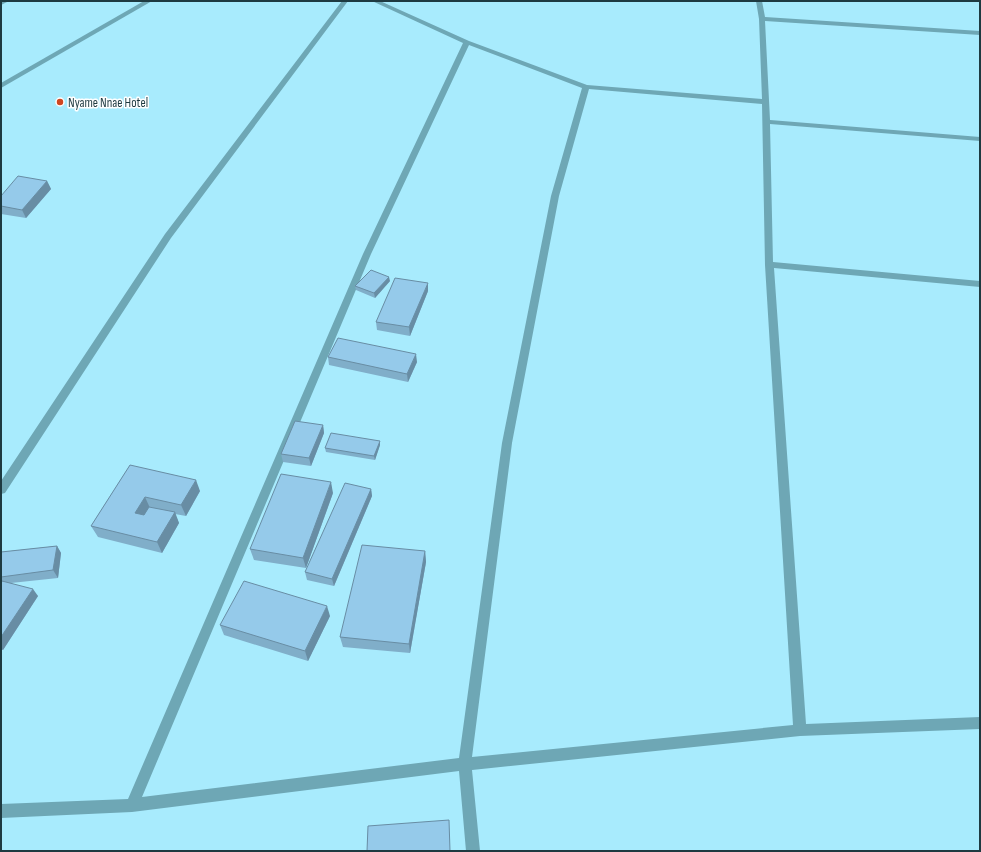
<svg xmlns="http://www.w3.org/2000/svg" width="981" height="852" font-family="'Sofia Sans Condensed',sans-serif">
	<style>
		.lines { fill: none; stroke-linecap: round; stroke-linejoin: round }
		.minor { fill: #6ea7b5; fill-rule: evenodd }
		.wall { fill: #80aec9 }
		.shaded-wall { fill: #688da4 }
		.building { fill: #95caea; stroke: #688da4 }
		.poi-dot { fill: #cf4621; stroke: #fff; stroke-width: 1.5 }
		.labels { text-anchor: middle; stroke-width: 3; stroke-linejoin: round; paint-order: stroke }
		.far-poi-label { font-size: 13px; fill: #1e3a41; stroke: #fff; text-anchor: start }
	</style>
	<rect width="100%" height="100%" fill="#a8ebfd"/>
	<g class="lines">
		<!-- minor -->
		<g class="minor">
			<polygon points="1,1 9,1 1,5"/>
			<polygon points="144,1 152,1 1,88 1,83"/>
			<polygon points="342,1 348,1 171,238 5,493 1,494 1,481 165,234"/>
			<path d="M372 1H380L469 41 587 85 762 99 759 19 756 1H762L765 17 980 31V35L765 21 770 120 980 137V141L770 124 773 262 980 281V287L774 268 806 724 980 717V729L800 736 472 770 480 851H466L459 771 132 812 1 818V804L128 799 363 254 463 43ZM469 45 582 88 551 196 502 443 459 758 142 797 371 254ZM589 89 762 104 765 265 793 725 472 757 512 443 559 196Z"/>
		</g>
	</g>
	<!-- wall -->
	<g class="wall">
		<polygon points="47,181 51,189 26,218 1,214 1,196"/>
		<polygon points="390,281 375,298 356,290 355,286"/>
		<polygon points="428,291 410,336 377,330 376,322"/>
		<polygon points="328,357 417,362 408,382 329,365"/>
		<polygon points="323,425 324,433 311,466 283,462 281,454"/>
		<polygon points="380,445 375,460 326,452 325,448"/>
		<polygon points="130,465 200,491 186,516 175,514 179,523 162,553 98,537 91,526"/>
		<polygon points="371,489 372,496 334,586 307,580 305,572"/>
		<polygon points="333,493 306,568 254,560 250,549"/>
		<polygon points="57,546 61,553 58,578 11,583 38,596 3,650 1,650 1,552"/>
		<polygon points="425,551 426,562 410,653 343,647 340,637"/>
		<polygon points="330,616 308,661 224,635 220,625"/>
	</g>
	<!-- shaded-wall -->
	<g class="shaded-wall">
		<polygon points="47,181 51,189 26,218 22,210"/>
		<polygon points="389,277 390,281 375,298 374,293"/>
		<polygon points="428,283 428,291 410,336 409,327"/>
		<polygon points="416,354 417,362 408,382 407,374"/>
		<polygon points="323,425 324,433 311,466 309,458"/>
		<polygon points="380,441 380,445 375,460 374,456"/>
		<polygon points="196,480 200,491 186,516 181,505"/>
		<polygon points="331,482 333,493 306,568 303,558"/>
		<polygon points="371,489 372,496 334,586 332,579"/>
		<polygon points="145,497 150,508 141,524 135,513"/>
		<polygon points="175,512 179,523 162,553 157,542"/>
		<polygon points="57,546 61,553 58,578 53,570"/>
		<polygon points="425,551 426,562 410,653 409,644"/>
		<polygon points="33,589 38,596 3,650 1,648 1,637"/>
		<polygon points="327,606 330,616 308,661 305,651"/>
	</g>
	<!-- building -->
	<g class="building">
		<polygon points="18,176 47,181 22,210 1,206 1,196"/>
		<polygon points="371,270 389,277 374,293 355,286"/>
		<polygon points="395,278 428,283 409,327 376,322"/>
		<polygon points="338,338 416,354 407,374 328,357"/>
		<polygon points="295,421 323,425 309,458 281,454"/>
		<polygon points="331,433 380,441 374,456 325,448"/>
		<polygon points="130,465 196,480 181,505 145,497 135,513 144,515 149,507 175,512 157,542 91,526"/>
		<polygon points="281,474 331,482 303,558 250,549"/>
		<polygon points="345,483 371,489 332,579 305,572"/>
		<polygon points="362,545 425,551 409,644 340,637"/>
		<polygon points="57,546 53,570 1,577 1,552"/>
		<polygon points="2,581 33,589 1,637 1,583"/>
		<polygon points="244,581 327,606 305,651 220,625"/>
		<polygon points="449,820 450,851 367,851 368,826"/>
	</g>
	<!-- markers -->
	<circle class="poi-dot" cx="60" cy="102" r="4"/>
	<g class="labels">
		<!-- far-poi labels -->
		<g class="far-poi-label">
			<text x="68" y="107">Nyame Nnae Hotel</text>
		</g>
	</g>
	<!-- border -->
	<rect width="981" height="852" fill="none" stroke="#1e3a41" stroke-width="4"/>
</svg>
